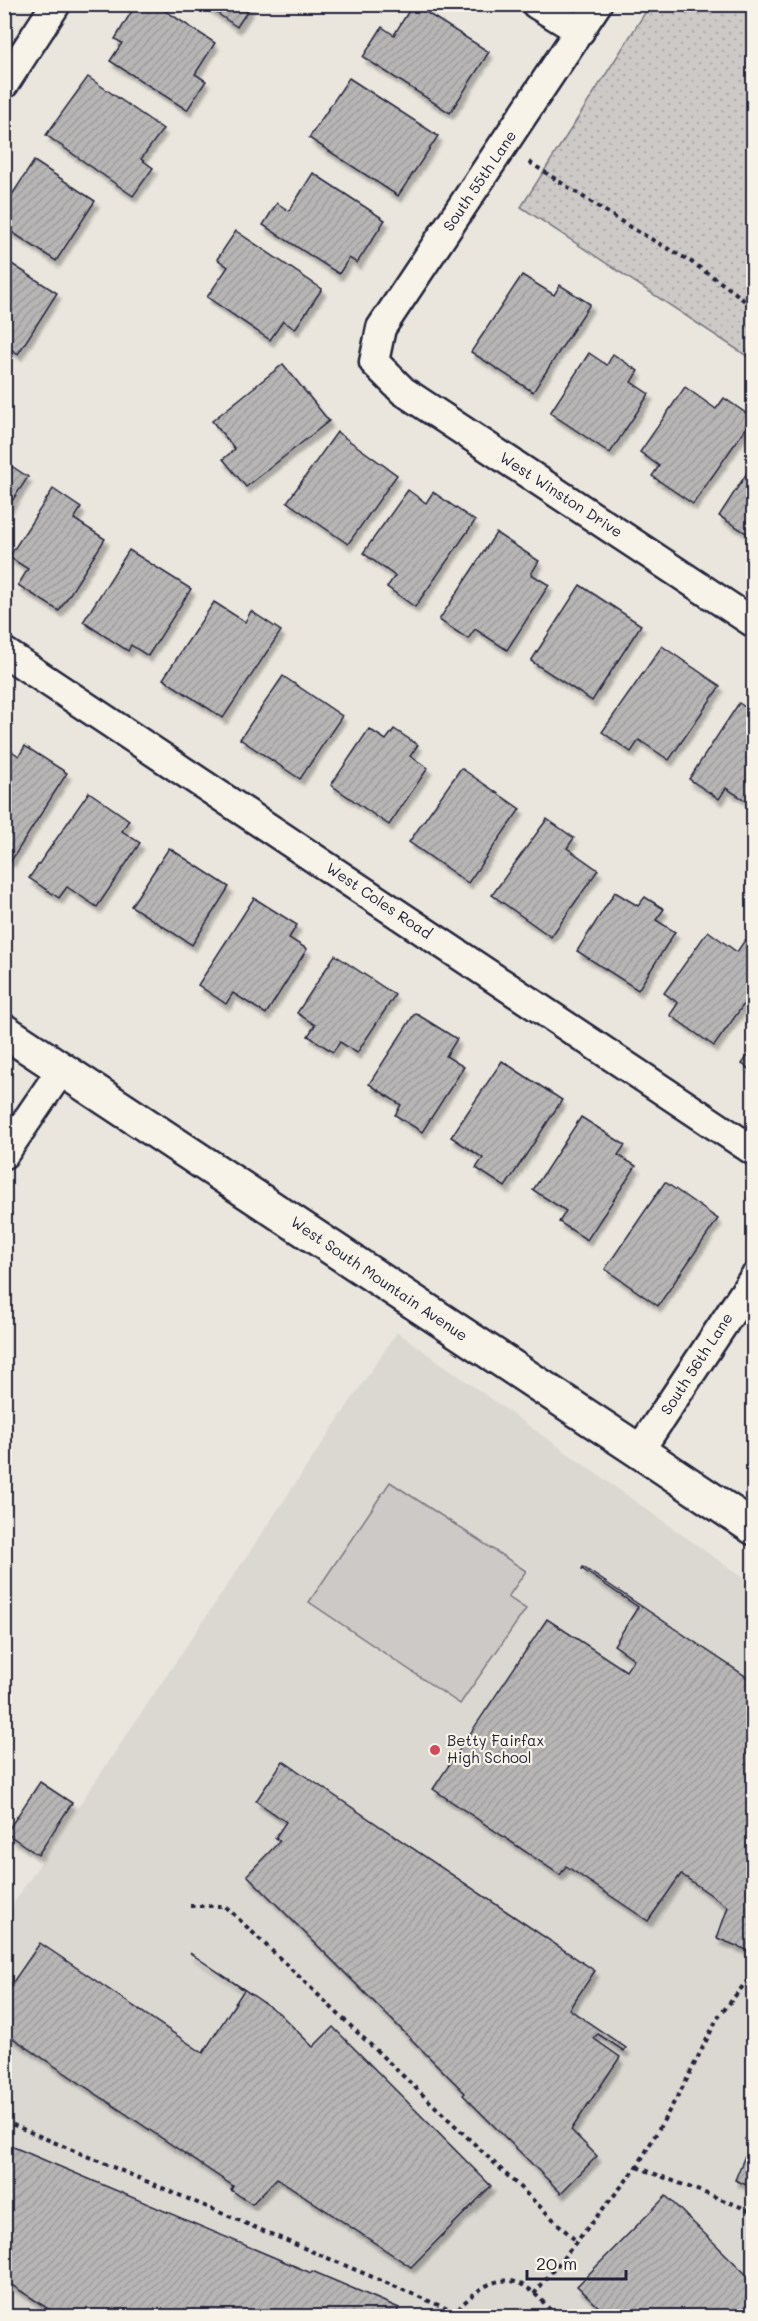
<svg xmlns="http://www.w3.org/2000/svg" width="758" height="2321" font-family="Mali,sans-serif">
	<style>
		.built { fill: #dbd8d2 }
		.grass { fill: #cdc9c6; stroke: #787680; stroke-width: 1.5 }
		.park { fill: url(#park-dots); stroke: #787680; stroke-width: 1.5 }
		.building { fill: url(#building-hatch); stroke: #22223b; stroke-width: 1.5; filter: url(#shadow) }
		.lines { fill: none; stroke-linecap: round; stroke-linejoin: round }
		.street-casing { stroke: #22223b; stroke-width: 33 }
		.secondary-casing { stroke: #22223b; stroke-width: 38 }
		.path { stroke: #22223b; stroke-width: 4; stroke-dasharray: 4.5 4.5; stroke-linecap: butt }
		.street { stroke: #f7f3e8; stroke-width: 28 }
		.secondary { stroke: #f7f3e8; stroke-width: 33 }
		.poi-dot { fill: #d1495b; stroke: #f7f3e8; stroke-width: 2 }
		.labels { text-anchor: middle; stroke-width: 4.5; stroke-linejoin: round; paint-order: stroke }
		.street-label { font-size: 15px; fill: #22223b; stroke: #f7f3e8 }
		.poi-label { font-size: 15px; fill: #22223b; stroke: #f7f3e8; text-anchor: start }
	</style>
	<defs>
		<pattern id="park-dots" width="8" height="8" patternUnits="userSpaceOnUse" patternTransform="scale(1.5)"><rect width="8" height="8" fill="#cdc9c6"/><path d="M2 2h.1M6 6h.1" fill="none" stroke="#b0acab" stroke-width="1.8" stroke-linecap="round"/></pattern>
		<pattern id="building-hatch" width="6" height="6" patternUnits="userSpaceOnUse" patternTransform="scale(1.5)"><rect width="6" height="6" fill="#b8b6b5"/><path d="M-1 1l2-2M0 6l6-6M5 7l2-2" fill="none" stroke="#9e9c9d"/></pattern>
		<filter id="shadow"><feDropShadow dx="3.5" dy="6" stdDeviation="1.5" flood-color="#0004"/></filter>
	</defs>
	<rect width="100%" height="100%" fill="#eae6de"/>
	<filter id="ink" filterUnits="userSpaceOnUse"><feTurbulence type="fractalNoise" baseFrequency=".0167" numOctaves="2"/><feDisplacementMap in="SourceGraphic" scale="12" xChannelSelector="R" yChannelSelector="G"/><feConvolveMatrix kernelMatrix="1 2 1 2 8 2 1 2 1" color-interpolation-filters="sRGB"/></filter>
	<g filter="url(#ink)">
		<!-- built -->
		<polygon class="built" points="397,1332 753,1585 753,2316 5,2316 5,1916"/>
		<!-- grass -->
		<polygon class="grass" points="390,1482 526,1571 508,1597 526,1609 460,1704 309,1602"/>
		<!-- park -->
		<polygon class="park" points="650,5 753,5 753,360 521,207"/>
		<!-- building -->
		<g class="building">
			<polygon points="136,4 155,4 215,43 195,74 206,81 187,110 110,61 122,43 115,39"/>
			<polygon points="204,4 252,4 237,27"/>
			<polygon points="413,4 489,52 450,113 363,57 382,27 394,35"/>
			<polygon points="88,77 163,129 141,159 153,168 133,196 46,135"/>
			<polygon points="349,78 438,136 398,196 309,138"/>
			<polygon points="34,161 95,201 56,261 4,227 4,207"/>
			<polygon points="313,173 385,220 357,263 349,258 339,274 263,225 277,203 289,211"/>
			<polygon points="236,231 322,289 295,329 283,321 270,340 207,297 228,267 217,259"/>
			<polygon points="4,259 57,293 18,354 4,345"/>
			<polygon points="522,275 554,295 560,285 590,304 533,392 471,352"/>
			<polygon points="589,353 607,365 613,354 638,371 631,382 649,394 610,453 550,413"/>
			<polygon points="283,364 329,421 246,487 223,459 235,449 212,421"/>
			<polygon points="685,387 716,409 724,398 753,418 693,504 652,476 659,466 640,452"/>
			<polygon points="337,432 397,475 348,544 287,502"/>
			<polygon points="4,461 28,477 4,513"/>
			<polygon points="754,462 754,538 719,516"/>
			<polygon points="53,489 81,508 74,519 105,539 59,611 18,585 28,569 9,557"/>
			<polygon points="408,490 426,503 433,492 475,521 415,607 387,587 395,576 363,553"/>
			<polygon points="496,533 539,561 531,574 549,585 507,650 475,629 468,639 439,620"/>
			<polygon points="129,550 191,589 148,656 131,645 128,651 83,622"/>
			<polygon points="580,585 641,625 592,701 531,661"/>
			<polygon points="214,602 245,622 251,611 281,631 223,718 163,679"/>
			<polygon points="662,646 720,686 669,760 639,740 631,752 602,732"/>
			<polygon points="283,676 342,716 300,779 240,739"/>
			<polygon points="739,703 754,713 754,806 726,788 719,799 689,779"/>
			<polygon points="369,729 386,740 394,729 418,745 410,756 428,768 389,825 331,785"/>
			<polygon points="4,746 19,756 25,746 67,773 11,861 4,856"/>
			<polygon points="461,768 520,809 468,883 409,842"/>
			<polygon points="89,792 129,820 122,831 140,843 97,907 67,887 59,898 29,878"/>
			<polygon points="547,819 574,838 567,848 598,870 551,937 492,895"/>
			<polygon points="169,848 229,887 192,945 131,906"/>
			<polygon points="615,892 638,906 645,897 664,909 656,920 675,932 638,990 577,951"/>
			<polygon points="254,898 297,925 289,938 307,949 266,1014 233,993 226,1004 198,985"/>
			<polygon points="708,931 737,952 745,940 754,946 754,990 714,1046 670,1015 678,1003 664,993"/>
			<polygon points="335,955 395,995 357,1053 340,1042 333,1052 308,1036 315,1025 297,1013"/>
			<polygon points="415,1013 457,1039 446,1056 464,1067 422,1132 395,1115 401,1105 369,1084"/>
			<polygon points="754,1047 754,1072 742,1064"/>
			<polygon points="502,1061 562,1100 505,1187 476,1168 483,1158 451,1137"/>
			<polygon points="581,1117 625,1145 618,1155 636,1166 587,1240 559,1222 566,1211 533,1190"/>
			<polygon points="665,1182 718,1219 658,1306 605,1269"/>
			<polygon points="583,1567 754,1682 754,1953 717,1938 728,1907 681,1874 648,1921 566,1866 560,1875 433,1789 547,1619 626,1671 634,1659 614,1645 638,1607 582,1569"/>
			<polygon points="283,1761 595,1971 569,2009 626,2048 624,2051 598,2034 593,2038 620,2057 571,2130 597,2156 561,2193 463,2095 465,2093 247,1875 280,1841 275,1838 286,1822 256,1801"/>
			<polygon points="40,1782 72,1803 38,1855 6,1833"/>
			<polygon points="40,1943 203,2053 244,1990 190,1953 279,2013 313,2047 333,2027 491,2186 411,2267 277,2178 252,2204 231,2190 233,2186 4,2032 4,1995"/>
			<polygon points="754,2126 754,2188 735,2180 751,2141 745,2139"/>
			<polygon points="4,2143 311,2273 312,2271 399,2308 395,2316 59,2316 4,2280"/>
			<polygon points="666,2196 754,2282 754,2316 608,2316 577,2286"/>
		</g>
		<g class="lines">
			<!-- street casing -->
			<g class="street-casing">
				<g id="street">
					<polyline points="536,4 580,31"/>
					<polyline points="597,4 381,328 374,362 403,391 754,623"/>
					<polyline points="4,84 56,4"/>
					<polyline points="4,652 754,1151"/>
					<polyline points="4,1154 62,1069"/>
					<polyline points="639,1451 754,1278"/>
				</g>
			</g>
			<!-- secondary casing -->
			<g class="secondary-casing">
				<polyline id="secondary" points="4,1031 639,1451 754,1528"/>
			</g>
			<!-- path -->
			<g class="path">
				<polyline points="529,162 630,227 690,261 733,291 754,309"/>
				<polyline points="190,1906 225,1906 576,2241"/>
				<polyline points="4,2121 455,2312"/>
				<polyline points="637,2167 754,2212"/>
				<polyline points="534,2294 637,2167 685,2083 717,2019 754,1972"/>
				<polyline points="4,2311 12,2316"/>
				<path d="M452 2316C470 2295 497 2268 526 2287 537 2294 547 2307 556 2316"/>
			</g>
			<!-- street -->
			<use href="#street" class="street"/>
			<!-- secondary -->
			<use href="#secondary" class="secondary"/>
		</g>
	</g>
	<!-- markers -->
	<circle class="poi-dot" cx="435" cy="1750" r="6"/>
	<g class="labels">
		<!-- street labels -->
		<g class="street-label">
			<text transform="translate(480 181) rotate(-56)" y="5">South 55th Lane</text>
			<text transform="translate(561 495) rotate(33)" y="5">West Winston Drive</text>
			<text transform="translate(379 901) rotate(34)" y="5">West Coles Road</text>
			<text transform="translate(379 1279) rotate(34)" y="5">West South Mountain Avenue</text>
			<text transform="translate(697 1364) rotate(-57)" y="5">South 56th Lane</text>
		</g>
		<!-- poi labels -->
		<g class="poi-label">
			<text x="447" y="1746">Betty Fairfax<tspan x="447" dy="17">High School</tspan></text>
		</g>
	</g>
	<!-- margin -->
	<rect width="758" height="2321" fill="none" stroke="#f7f3e8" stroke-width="24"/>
	<rect x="12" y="12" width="734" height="2297" fill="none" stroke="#22223b" stroke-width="2" filter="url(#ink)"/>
	<!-- scale -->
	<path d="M527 2270v9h99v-9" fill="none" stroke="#22223b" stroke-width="3"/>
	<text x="536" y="2270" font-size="18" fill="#22223b" stroke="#f7f3e8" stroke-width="4.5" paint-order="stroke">20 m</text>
</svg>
